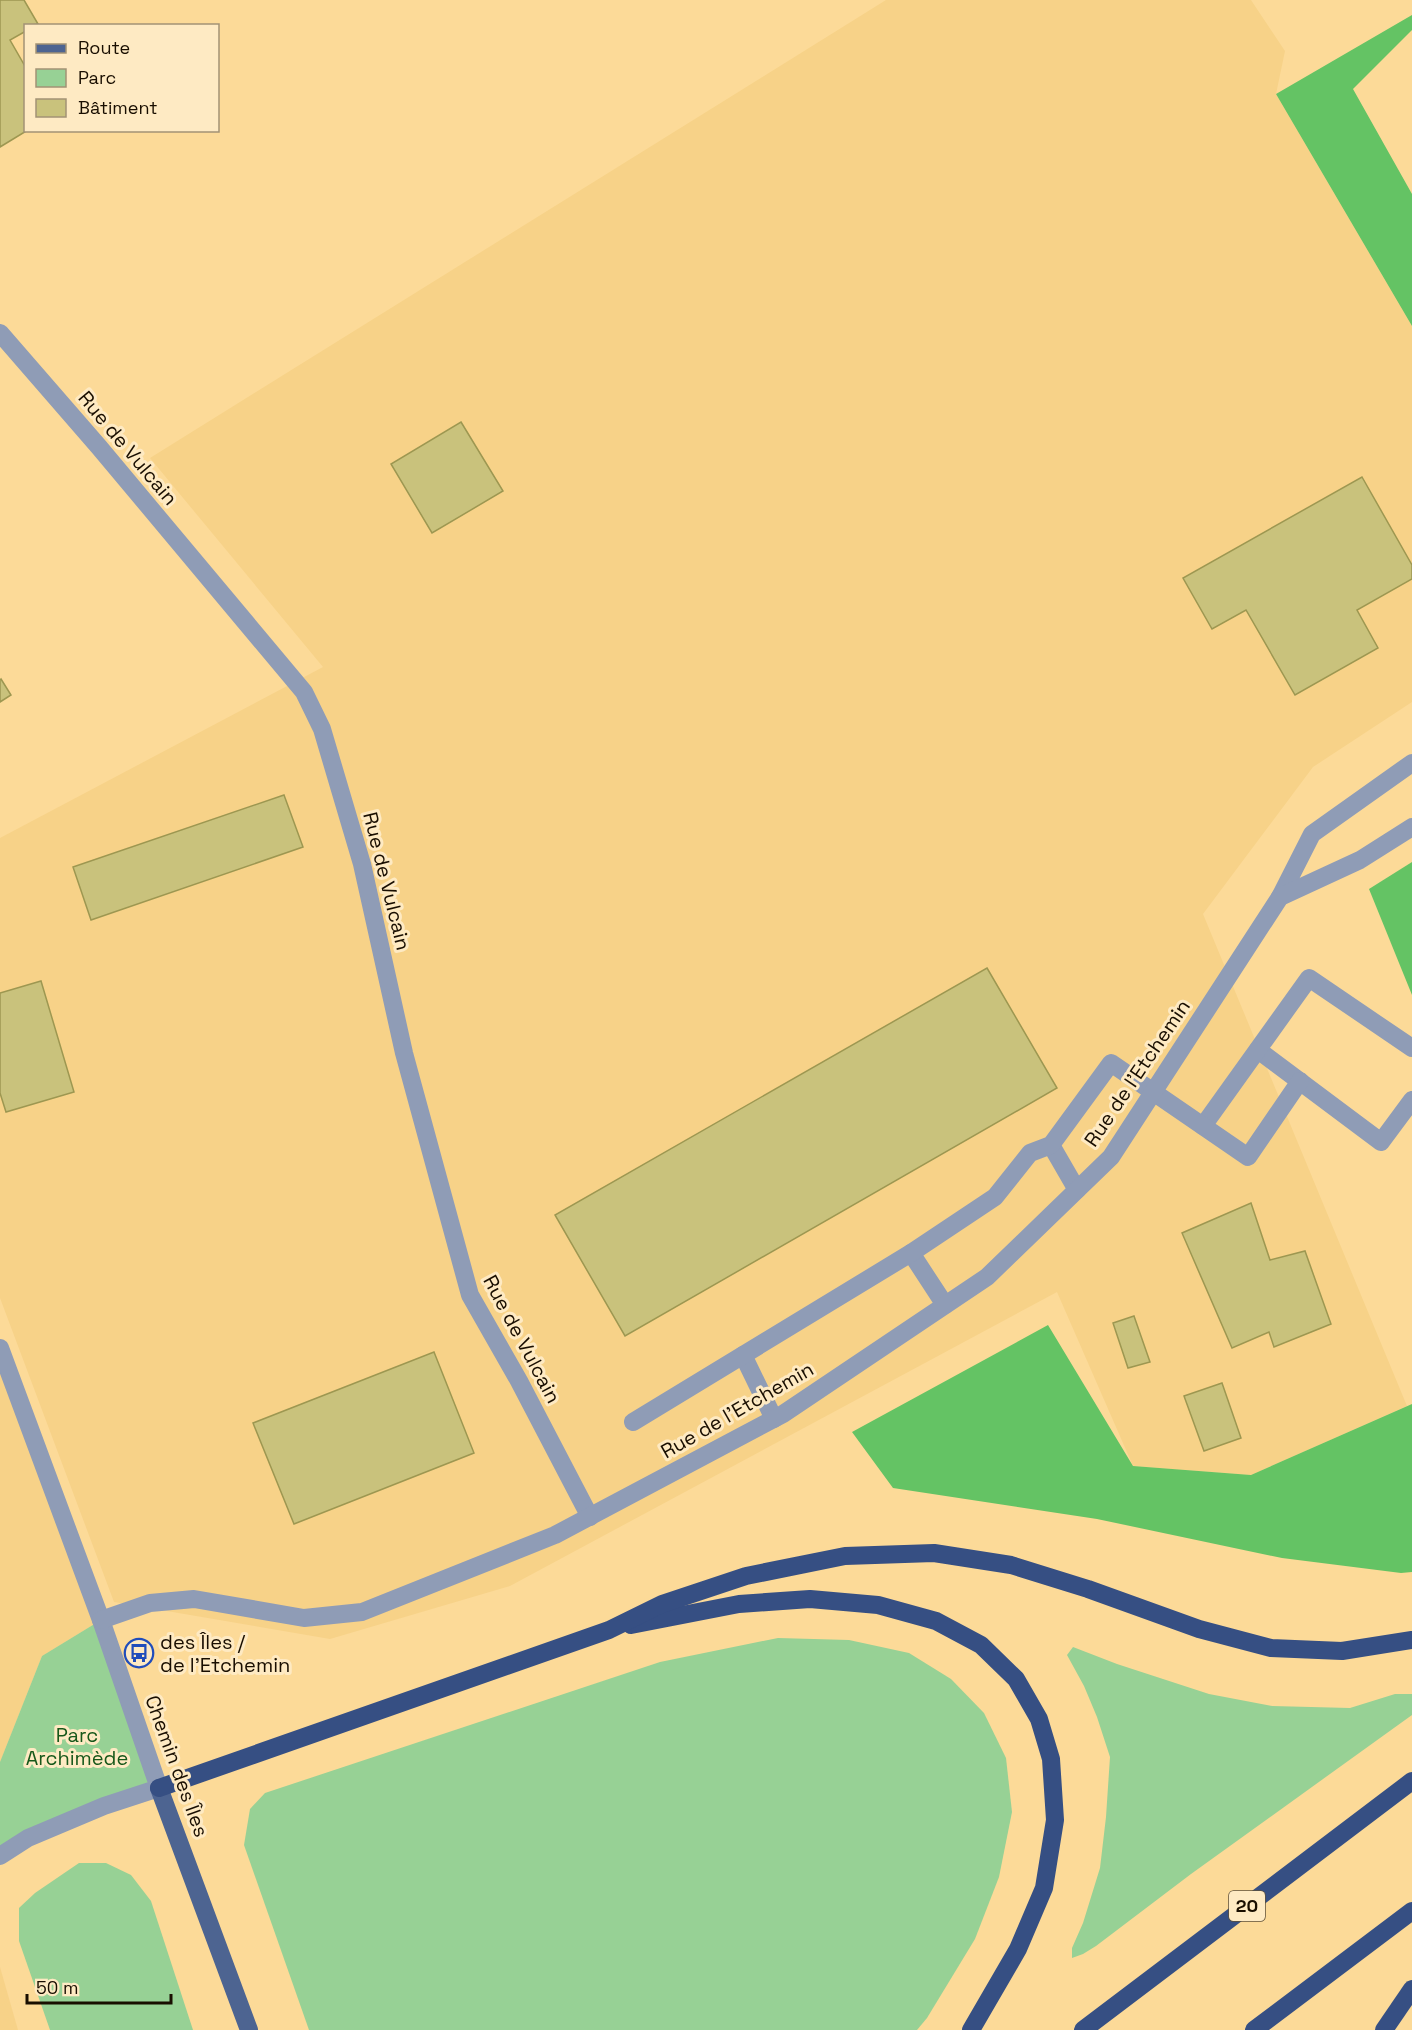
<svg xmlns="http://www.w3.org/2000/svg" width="1412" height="2030" font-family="'Space Grotesk',sans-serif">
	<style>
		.built { fill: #f7d288 }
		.green { fill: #97d195 }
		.forest { fill: #64c364 }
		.building { fill: #c9c27c; stroke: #9d9751; stroke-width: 1.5 }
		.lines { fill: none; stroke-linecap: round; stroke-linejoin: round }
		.minor { stroke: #8f9cb6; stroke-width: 18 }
		.major { stroke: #4d6491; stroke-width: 18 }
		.highway { stroke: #364f83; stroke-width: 18 }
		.labels { text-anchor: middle; stroke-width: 6; stroke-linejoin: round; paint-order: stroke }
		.shield { fill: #feeac3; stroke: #5e503a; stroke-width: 1.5 }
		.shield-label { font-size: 18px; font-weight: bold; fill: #190e00 }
		.street-label { font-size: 20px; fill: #190e00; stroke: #feeac3 }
		.poi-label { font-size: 20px; fill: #190e00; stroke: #feeac3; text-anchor: start }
		.park-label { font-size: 20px; fill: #17581a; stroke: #feeac3 }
	</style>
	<rect width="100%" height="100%" fill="#fcda98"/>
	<!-- built -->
	<g class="built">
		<polygon points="886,0 1251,0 1285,51 1276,94 1412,326 1412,702 1313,767 1203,914 1407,1406 1251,1475 1133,1466 1057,1292 510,1586 330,1639 114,1602 0,1298 0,838 323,667 150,458"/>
		<polygon points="0,1366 101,1620 42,1656 0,1762"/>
		<polygon points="0,1967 18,2030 0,2030"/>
	</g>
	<!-- green -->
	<g class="green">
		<polygon points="101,1620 159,1788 0,1856 0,1762 42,1656"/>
		<polygon points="778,1638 849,1640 909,1653 951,1679 984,1713 1006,1758 1012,1812 999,1877 975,1939 927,2018 917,2030 309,2030 244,1845 250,1809 265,1793 660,1662"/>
		<polygon points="1073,1647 1117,1664 1209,1694 1272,1706 1350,1708 1395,1694 1412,1694 1412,1715 1191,1874 1096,1946 1083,1954 1072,1958 1072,1948 1083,1923 1100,1868 1106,1817 1110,1757 1097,1717 1084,1686 1067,1655"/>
		<polygon points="79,1863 106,1863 131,1875 151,1901 193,2030 50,2030 19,1941 19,1908 35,1893"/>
	</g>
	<!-- forest -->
	<g class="forest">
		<polygon points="1412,15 1412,30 1353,89 1412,194 1412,326 1276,94"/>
		<polygon points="1412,862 1412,995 1369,889"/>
		<polygon points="1048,1325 1133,1466 1251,1475 1412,1404 1412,1572 1401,1573 1282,1558 1097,1519 893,1488 852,1432"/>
	</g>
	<!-- building -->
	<g class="building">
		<polygon points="0,0 24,0 38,24 26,26 26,31 10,40 26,68 26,130 28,130 0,147"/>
		<polygon points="461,422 503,491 432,533 391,464"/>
		<polygon points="1362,477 1412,565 1412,579 1357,610 1378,648 1295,695 1246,610 1212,629 1183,578"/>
		<polygon points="1,679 11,695 0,702 0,680"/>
		<polygon points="284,795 303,847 91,920 73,867"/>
		<polygon points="987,968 1057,1088 625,1336 555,1215"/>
		<polygon points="41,981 74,1092 6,1112 0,1093 0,993"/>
		<polygon points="1251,1203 1270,1260 1305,1251 1331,1324 1274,1347 1269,1332 1232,1348 1182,1233"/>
		<polygon points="1134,1316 1150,1362 1128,1368 1113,1323"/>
		<polygon points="434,1352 474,1453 294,1524 253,1423"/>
		<polygon points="1222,1383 1241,1438 1204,1451 1184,1396"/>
	</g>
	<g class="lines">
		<!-- minor -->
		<g class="minor">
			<polyline points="0,333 99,447 304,692 322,729 362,864 404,1053 470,1295 519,1381 590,1517"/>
			<polyline points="1280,897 1312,834 1412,763"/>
			<polyline points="1258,1050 1381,1142 1412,1100"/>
			<polyline points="1203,1126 1309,978 1412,1048"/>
			<polyline points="1051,1145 1077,1190"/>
			<polyline points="911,1253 945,1305"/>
			<polyline points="0,1348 101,1620 159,1788 104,1806 28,1838 0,1856"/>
			<polyline points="743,1355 774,1419"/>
			<polyline points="633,1422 911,1253 995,1197 1030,1153 1051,1145 1111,1063 1248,1157 1300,1081"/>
			<polyline points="101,1620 150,1603 194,1599 304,1618 362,1612 555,1535 783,1414 987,1277 1111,1157 1280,897 1360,860 1412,827"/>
		</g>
		<!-- major -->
		<polyline class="major" points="159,1788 249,2030"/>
		<!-- highway -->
		<g class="highway">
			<polyline points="631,1625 739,1604 810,1599 878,1605 936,1621 981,1645 1016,1679 1039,1719 1051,1759 1055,1820 1044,1888 1018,1949 971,2030"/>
			<polyline points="159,1788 609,1630 662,1604 746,1576 845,1556 934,1553 1011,1565 1088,1589 1199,1629 1271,1648 1342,1651 1412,1640"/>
			<polyline points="1083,2030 1412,1781"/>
			<polyline points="1254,2030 1412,1911"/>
			<polyline points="1384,2030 1412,1989"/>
		</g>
	</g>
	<!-- icons -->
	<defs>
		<g id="bus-ring" transform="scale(1.5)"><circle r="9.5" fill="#feeac3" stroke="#204dbb" stroke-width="1.5"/><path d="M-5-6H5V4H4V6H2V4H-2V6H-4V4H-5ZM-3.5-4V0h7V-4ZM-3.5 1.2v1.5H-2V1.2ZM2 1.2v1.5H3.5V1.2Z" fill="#204dbb"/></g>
	</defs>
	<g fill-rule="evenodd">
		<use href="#bus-ring" x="139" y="1653"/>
	</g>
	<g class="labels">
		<!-- shield labels -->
		<rect class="shield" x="1229" y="1891" width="36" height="30" rx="4.5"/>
		<g class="shield-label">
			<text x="1247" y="1912">20</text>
		</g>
		<!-- street labels -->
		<g class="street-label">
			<text transform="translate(128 448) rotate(50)" y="7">Rue de Vulcain</text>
			<text transform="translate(387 881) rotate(76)" y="7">Rue de Vulcain</text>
			<text transform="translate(1137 1073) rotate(-56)" y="7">Rue de l'Etchemin</text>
			<text transform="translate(522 1339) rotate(62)" y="7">Rue de Vulcain</text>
			<text transform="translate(737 1410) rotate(-30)" y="7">Rue de l'Etchemin</text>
			<text transform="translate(177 1766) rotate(70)" y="7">Chemin des Îles</text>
		</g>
		<!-- poi labels -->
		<g class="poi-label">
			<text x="160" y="1649">des Îles /<tspan x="160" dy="23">de l'Etchemin</tspan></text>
		</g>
		<!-- park labels -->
		<g class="park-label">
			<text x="77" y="1742">Parc<tspan x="77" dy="23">Archimède</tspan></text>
		</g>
	</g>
	<!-- legend -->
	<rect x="24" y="24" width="195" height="108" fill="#feeac3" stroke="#a29275" stroke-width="1.5"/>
	<rect x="36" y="44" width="30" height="9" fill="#4d6491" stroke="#a29275" stroke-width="1.5"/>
	<text x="78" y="54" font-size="18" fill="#190e00">Route</text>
	<rect x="36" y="69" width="30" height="18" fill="#97d195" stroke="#a29275" stroke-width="1.5"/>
	<text x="78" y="84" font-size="18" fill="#190e00">Parc</text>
	<rect x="36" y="99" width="30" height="18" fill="#c9c27c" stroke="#a29275" stroke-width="1.5"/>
	<text x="78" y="114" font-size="18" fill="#190e00">Bâtiment</text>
	<!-- scale -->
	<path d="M27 1994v9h144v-9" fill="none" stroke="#190e00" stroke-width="3"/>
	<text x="36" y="1994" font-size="18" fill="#190e00" stroke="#feeac3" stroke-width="4.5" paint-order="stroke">50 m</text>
</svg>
